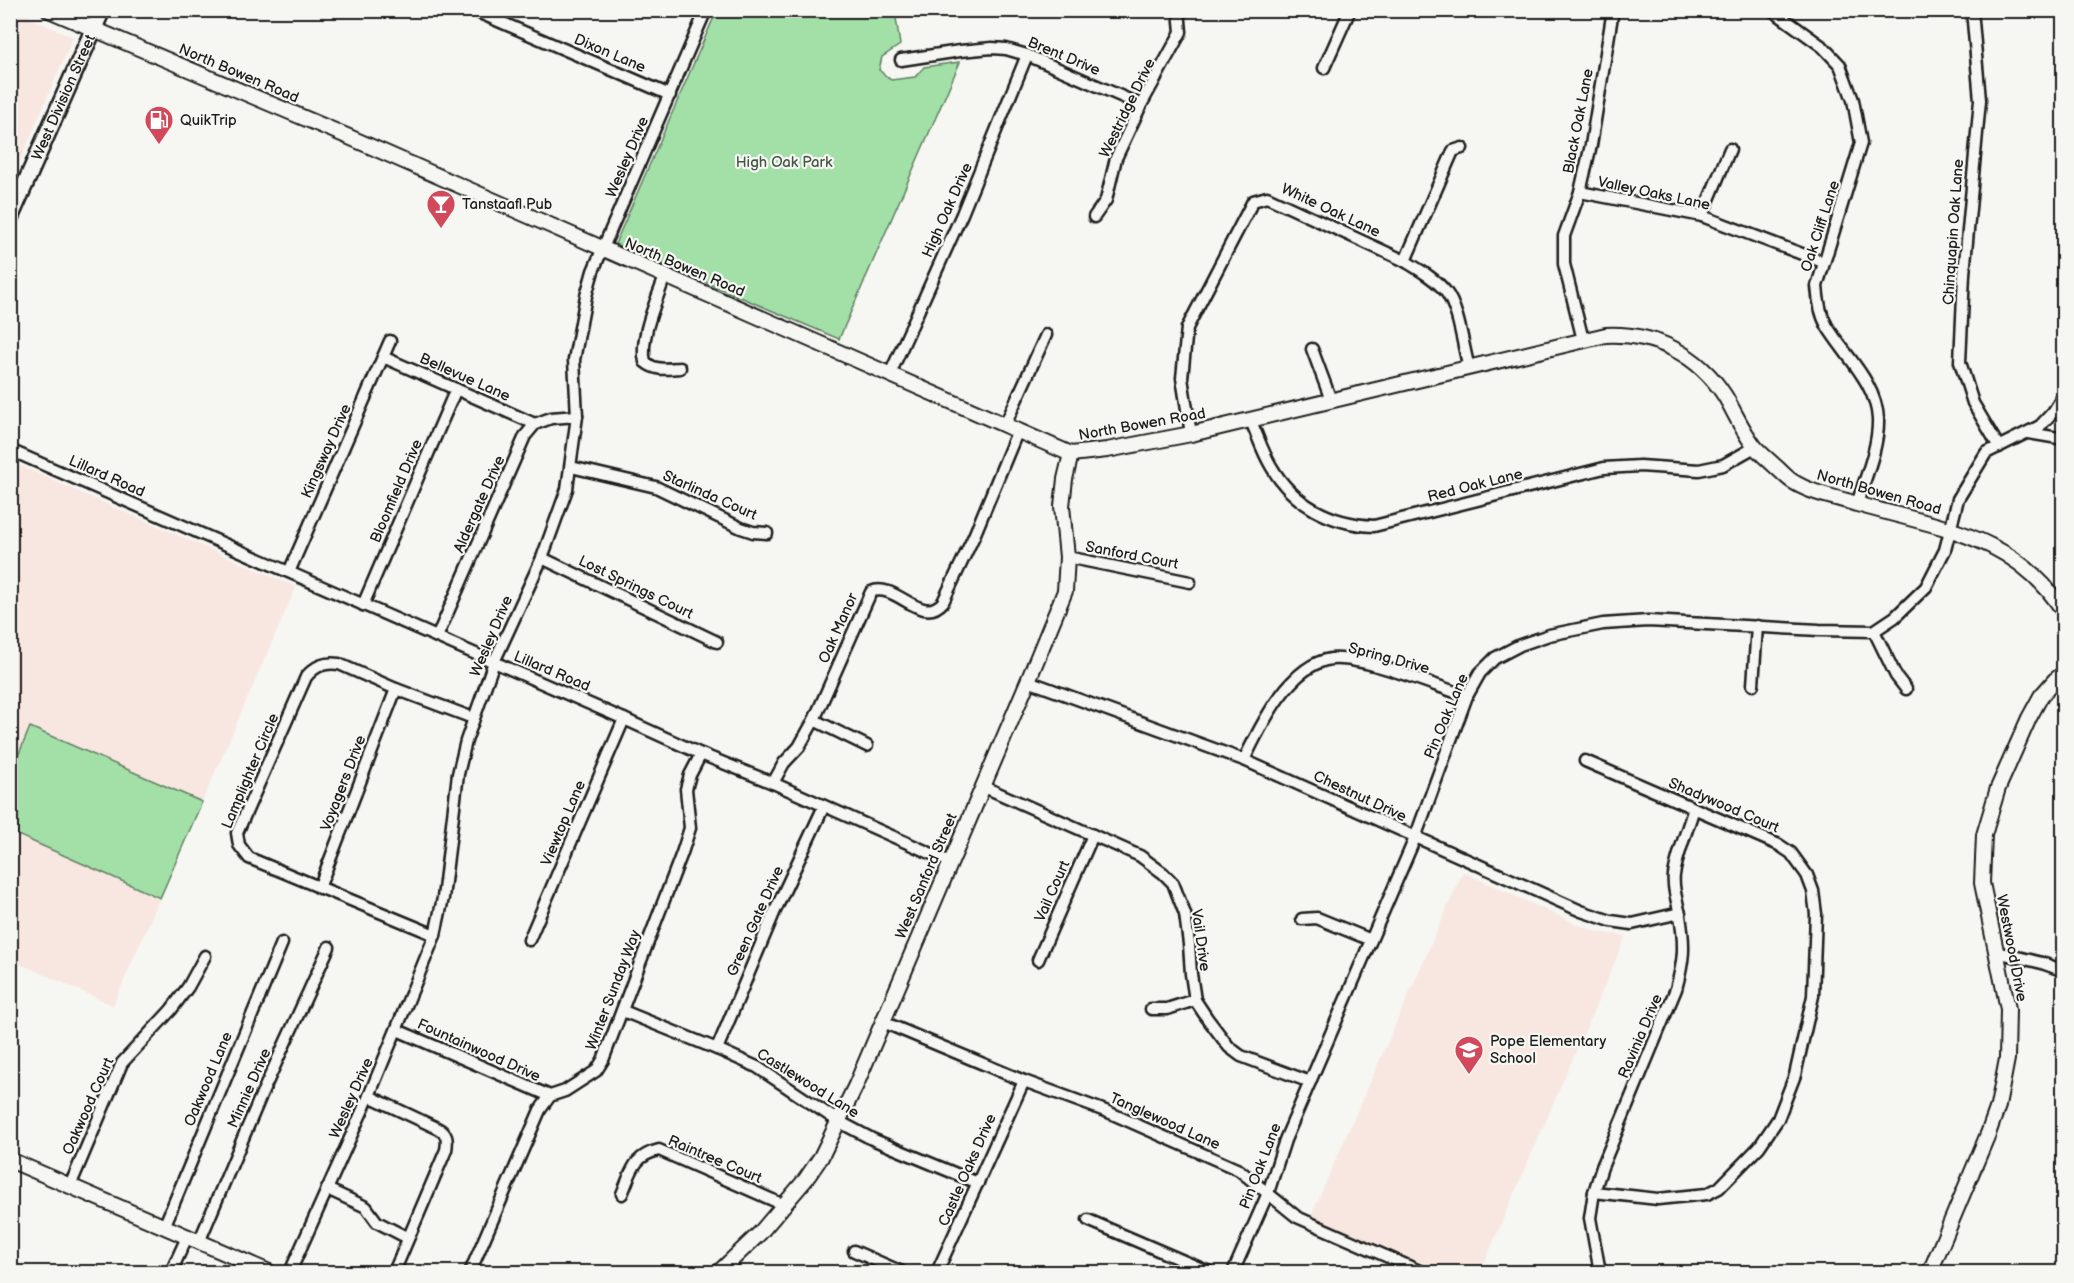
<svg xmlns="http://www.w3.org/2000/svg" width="2074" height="1283" font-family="'Balsamiq Sans',sans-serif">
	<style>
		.built { fill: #f8e6e1 }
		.green { fill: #a3e0a7; stroke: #607e62; stroke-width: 1.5 }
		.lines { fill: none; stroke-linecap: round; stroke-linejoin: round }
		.street-casing { stroke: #1c1c1c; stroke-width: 15 }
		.secondary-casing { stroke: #1c1c1c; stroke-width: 18 }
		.primary-casing { stroke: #1c1c1c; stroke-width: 20 }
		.street { stroke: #f6f6f2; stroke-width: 10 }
		.secondary { stroke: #f6f6f2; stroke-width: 14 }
		.primary { stroke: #f6f6f2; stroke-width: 15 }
		.labels { text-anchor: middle; stroke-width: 4.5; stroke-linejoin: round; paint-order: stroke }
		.street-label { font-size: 15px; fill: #1c1c1c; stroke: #f6f6f2 }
		.poi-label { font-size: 15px; fill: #1c1c1c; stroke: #f6f6f2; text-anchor: start }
		.park-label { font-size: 15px; fill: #445746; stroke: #f6f6f2 }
	</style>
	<rect width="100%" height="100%" fill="#f6f6f2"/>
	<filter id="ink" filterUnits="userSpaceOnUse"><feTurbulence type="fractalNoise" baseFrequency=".0167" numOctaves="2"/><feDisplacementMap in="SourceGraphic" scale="12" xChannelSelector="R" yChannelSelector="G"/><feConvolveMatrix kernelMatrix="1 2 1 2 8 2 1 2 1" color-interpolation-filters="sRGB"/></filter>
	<g filter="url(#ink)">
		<!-- built -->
		<g class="built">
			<polygon points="10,11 19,11 30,15 29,18 73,37 11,182"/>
			<polygon points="11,462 296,587 202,802 31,728 11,773"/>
			<polygon points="11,832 160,898 113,1005 11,960"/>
			<polygon points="1463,872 1578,925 1598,932 1626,936 1480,1272 1442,1272 1311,1216"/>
		</g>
		<!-- green -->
		<g class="green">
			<polygon points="717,10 895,11 900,45 882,57 879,70 891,80 915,77 924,67 960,62 839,339 615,244"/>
			<polygon points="30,727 202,802 160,898 11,832 11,773"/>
		</g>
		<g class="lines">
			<!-- street casing -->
			<g class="street-casing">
				<g id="street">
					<polyline points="473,10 670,95"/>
					<path d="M1772 10 1823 47 1840 65 1853 100 1861 143 1817 286C1818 300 1820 314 1827 326 1845 356 1876 382 1878 419 1879 447 1865 478 1857 504"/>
					<polyline points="1972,10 1980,100 1964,274 1960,362 1973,403 1999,447"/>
					<polyline points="901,60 960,51 992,48 1006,49 1027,55 1141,105"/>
					<polyline points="1324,68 1350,10"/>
					<polyline points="1580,192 1702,216 1823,262"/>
					<polyline points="1702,216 1730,149"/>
					<polyline points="1094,217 1106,200 1116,158 1141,105 1181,32 1179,10"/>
					<polyline points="1405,261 1453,151 1462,148"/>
					<path d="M665 276C657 300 639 337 645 362 656 371 666 369 680 368"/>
					<polyline points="1583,340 1564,264 1564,236 1580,192 1591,145 1613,10"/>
					<polyline points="1312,349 1331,400"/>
					<polyline points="383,357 535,424"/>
					<polyline points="890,374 962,214 1027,55"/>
					<path d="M1250 419C1257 434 1262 451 1271 466 1293 505 1331 524 1374 526L1604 468 1640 466 1699 470 1723 465 1755 447"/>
					<polyline points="1005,425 1046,335"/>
					<polyline points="2029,433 2064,439"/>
					<path d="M1191 434 1182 378 1187 328 1253 201 1267 197 1405 261C1418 269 1436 279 1446 292 1459 309 1463 347 1469 368"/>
					<polyline points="10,450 624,719 701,754 773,783 950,862"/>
					<polyline points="571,467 656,487 741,528 753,532 767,533"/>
					<polyline points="1067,557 1190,582"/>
					<polyline points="542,558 717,642"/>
					<polyline points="289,572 390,341"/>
					<polyline points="363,605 456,389"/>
					<polyline points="1874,631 1896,676 1906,689"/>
					<polyline points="437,637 525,436 535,424 551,418 577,416"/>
					<polyline points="1028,681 1244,760 1581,911 1611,921 1632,924 1680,913"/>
					<polyline points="1753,685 1757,626"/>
					<polyline points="814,720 867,746"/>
					<path d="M1244 760C1260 727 1289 665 1331 659 1361 655 1435 686 1467 696"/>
					<polyline points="1585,761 1779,845 1791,853 1807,875 1813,891 1816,914 1813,996 1795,1075 1778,1119 1759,1147 1719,1188 1707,1194 1658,1199 1594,1192"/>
					<path d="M773 783 784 763 799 747 814 720 871 592C896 581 921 627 943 602L974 536 1018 430"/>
					<polyline points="982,786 1140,856 1163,873 1173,883 1185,914 1189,944 1191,974 1195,1000 1207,1018 1229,1047 1241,1056 1310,1082"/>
					<polyline points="319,888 396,689"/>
					<polyline points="1302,919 1317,918 1371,940"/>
					<path d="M435 935 249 858 239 845 237 833 306 677C315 666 324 662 339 664L396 689 473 718"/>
					<polyline points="529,940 624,719"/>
					<polyline points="1996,952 2042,963 2064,971"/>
					<polyline points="1038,960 1093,835"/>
					<polyline points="1151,1009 1167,1009 1195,1000"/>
					<polyline points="623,1011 717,1049 757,1067 838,1121 872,1139 978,1183"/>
					<polyline points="883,1022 1024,1081 1108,1112 1239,1170 1297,1217 1422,1272"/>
					<polyline points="397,1030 550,1096"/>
					<polyline points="717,1049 774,913 824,806"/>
					<path d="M369 1096 437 1128C447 1133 448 1139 446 1150L394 1272"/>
					<polyline points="70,1186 122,1063 171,1010 188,987 205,956"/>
					<polyline points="327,1189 366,1207 377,1222 408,1238"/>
					<path d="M622 1194C632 1171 633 1156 659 1150L784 1205"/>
					<polyline points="1088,1220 1209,1272"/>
					<polyline points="164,1227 282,943"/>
					<polyline points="199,1242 260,1098 329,947"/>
					<polyline points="854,1251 902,1272"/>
					<polyline points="171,1272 187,1237"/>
					<polyline points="290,1272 369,1096 435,935 443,898 458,774 466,741 494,662 542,558 567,489 577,416 574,360 586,296 593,271 706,10"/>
					<polyline points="470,1272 540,1110 550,1096 565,1091 596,1071 603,1060 682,853 690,828 686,789 690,775 701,754"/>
					<polyline points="937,1272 1024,1081"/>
					<polyline points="1233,1272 1268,1193 1285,1140 1415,838 1467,696 1480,673 1495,658 1520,645 1549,635 1603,624 1648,621 1819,630 1874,631 1895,617 1926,587 1945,550 1958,499 1986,453 2040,426 2053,412 2064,395"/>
					<path d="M1600 1272 1590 1218 1594 1192 1602 1167 1676 989C1684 960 1685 946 1680 916 1678 902 1672 889 1674 875 1677 855 1688 828 1694 808"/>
				</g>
			</g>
			<!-- secondary casing -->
			<g class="secondary-casing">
				<g id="secondary">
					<path d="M49 10 349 137 1071 454 1107 450 1191 434 1606 335C1655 333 1698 354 1725 396 1735 413 1743 432 1755 447 1761 454 1769 460 1775 466 1781 471 1786 477 1792 481 1809 492 1829 496 1847 501 1930 527 2014 531 2064 612"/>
					<polyline points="10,1160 269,1272"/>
					<polyline points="719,1272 760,1233 806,1179 821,1157 856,1085 1028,681 1065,591 1067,557 1062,506 1065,479 1071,454"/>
					<polyline points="1930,1272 1988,1134 1998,1106 2007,1059 2008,1009 1982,883 1984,835 1998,788 2029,718 2041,696 2055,680 2064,673"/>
				</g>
			</g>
			<!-- primary casing -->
			<g class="primary-casing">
				<g id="primary">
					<path id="s1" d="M10 218 102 10"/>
				</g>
			</g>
			<!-- street -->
			<use href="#street" class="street"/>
			<!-- secondary -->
			<use href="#secondary" class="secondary"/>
			<!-- primary -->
			<use href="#primary" class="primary"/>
		</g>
	</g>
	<!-- icons -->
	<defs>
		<g id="fuel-pin" transform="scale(1.5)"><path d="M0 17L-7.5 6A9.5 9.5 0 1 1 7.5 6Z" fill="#d1495b" stroke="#f6f6f2"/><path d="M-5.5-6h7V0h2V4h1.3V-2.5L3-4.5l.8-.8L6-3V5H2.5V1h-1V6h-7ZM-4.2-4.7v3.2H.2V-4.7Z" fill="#fff"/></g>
		<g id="bar-pin" transform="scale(1.5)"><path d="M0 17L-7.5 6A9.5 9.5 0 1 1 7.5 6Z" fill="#d1495b" stroke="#f6f6f2"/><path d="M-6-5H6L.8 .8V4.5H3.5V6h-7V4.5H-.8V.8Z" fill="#fff"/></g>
		<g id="school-pin" transform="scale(1.5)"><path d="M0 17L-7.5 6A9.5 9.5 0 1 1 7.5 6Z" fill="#d1495b" stroke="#f6f6f2"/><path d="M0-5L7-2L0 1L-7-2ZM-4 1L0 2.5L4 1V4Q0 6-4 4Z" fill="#fff"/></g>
	</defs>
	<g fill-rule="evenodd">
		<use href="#fuel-pin" x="159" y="120"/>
		<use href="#bar-pin" x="441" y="204"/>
		<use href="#school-pin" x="1469" y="1050"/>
	</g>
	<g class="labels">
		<!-- street labels -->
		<g class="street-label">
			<text transform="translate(610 53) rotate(23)" y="5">Dixon Lane</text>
			<text transform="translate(1064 56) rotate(23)" y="5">Brent Drive</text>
			<text transform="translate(239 73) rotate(23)" y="5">North Bowen Road</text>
			<text dy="5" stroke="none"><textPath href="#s1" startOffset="132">West Division Street</textPath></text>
			<text transform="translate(1127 108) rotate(-64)" y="5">Westridge Drive</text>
			<text transform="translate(1578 121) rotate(-79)" y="5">Black Oak Lane</text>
			<text transform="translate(627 157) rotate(-67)" y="5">Wesley Drive</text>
			<text transform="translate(1654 193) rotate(12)" y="5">Valley Oaks Lane</text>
			<text transform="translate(947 210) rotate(-66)" y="5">High Oak Drive</text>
			<text transform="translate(1331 210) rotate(25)" y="5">White Oak Lane</text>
			<text transform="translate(1820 226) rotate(-72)" y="5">Oak Cliff Lane</text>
			<text transform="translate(1953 232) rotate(-86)" y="5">Chinquapin Oak Lane</text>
			<text transform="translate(685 267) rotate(23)" y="5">North Bowen Road</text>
			<text transform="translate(465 377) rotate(24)" y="5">Bellevue Lane</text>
			<text transform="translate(1142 424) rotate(-10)" y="5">North Bowen Road</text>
			<text transform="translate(326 451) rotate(-66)" y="5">Kingsway Drive</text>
			<text transform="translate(107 476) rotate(24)" y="5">Lillard Road</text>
			<text transform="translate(1475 485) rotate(-14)" y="5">Red Oak Lane</text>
			<text transform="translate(396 491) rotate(-67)" y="5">Bloomfield Drive</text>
			<text transform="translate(1879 492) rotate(16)" y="5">North Bowen Road</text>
			<text transform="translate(710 495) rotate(24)" y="5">Starlinda Court</text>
			<text transform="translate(479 504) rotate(-66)" y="5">Aldergate Drive</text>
			<text transform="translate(1132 555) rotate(11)" y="5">Sanford Court</text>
			<text transform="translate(636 587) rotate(26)" y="5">Lost Springs Court</text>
			<text transform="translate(838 628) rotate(-66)" y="5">Oak Manor</text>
			<text transform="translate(491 636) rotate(-67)" y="5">Wesley Drive</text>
			<text transform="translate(1389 658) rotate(15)" y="5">Spring Drive</text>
			<text transform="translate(552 671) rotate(23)" y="5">Lillard Road</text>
			<text transform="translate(1446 716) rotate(-67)" y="5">Pin Oak Lane</text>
			<text transform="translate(250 771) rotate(-67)" y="5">Lamplighter Circle</text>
			<text transform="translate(343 783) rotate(-69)" y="5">Voyagers Drive</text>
			<text transform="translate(1360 796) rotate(25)" y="5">Chestnut Drive</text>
			<text transform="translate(1724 805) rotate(23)" y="5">Shadywood Court</text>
			<text transform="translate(563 823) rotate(-67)" y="5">Viewtop Lane</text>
			<text transform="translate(926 876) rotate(-67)" y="5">West Sanford Street</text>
			<text transform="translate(1052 891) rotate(-66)" y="5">Vail Court</text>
			<text transform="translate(755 921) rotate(-66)" y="5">Green Gate Drive</text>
			<text transform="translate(1201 940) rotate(82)" y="5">Vail Drive</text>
			<text transform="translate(2012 948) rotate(79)" y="5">Westwood Drive</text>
			<text transform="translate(613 990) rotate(-69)" y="5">Winter Sunday Way</text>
			<text transform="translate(1640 1036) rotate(-67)" y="5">Ravinia Drive</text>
			<text transform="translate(479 1050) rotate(24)" y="5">Fountainwood Drive</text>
			<text transform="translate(208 1079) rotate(-67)" y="5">Oakwood Lane</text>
			<text transform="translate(808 1083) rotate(32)" y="5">Castlewood Lane</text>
			<text transform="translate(249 1088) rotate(-66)" y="5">Minnie Drive</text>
			<text transform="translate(351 1098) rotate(-66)" y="5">Wesley Drive</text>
			<text transform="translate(88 1106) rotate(-66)" y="5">Oakwood Court</text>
			<text transform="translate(1165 1121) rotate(24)" y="5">Tanglewood Lane</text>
			<text transform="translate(715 1159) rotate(23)" y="5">Raintree Court</text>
			<text transform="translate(1260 1166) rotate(-69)" y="5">Pin Oak Lane</text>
			<text transform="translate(967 1170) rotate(-66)" y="5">Castle Oaks Drive</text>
		</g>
		<!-- poi labels -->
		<g class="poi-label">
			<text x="180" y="125">QuikTrip</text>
			<text x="462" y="209">Tanstaafl Pub</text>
			<text x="1490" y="1046">Pope Elementary<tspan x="1490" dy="17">School</tspan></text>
		</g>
		<!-- park labels -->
		<g class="park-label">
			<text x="784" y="167">High Oak Park</text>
		</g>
	</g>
	<!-- margin -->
	<rect width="2074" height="1283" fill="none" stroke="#f6f6f2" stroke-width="36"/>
	<rect x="18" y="18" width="2038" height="1247" fill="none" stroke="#1c1c1c" stroke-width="2" filter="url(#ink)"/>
</svg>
